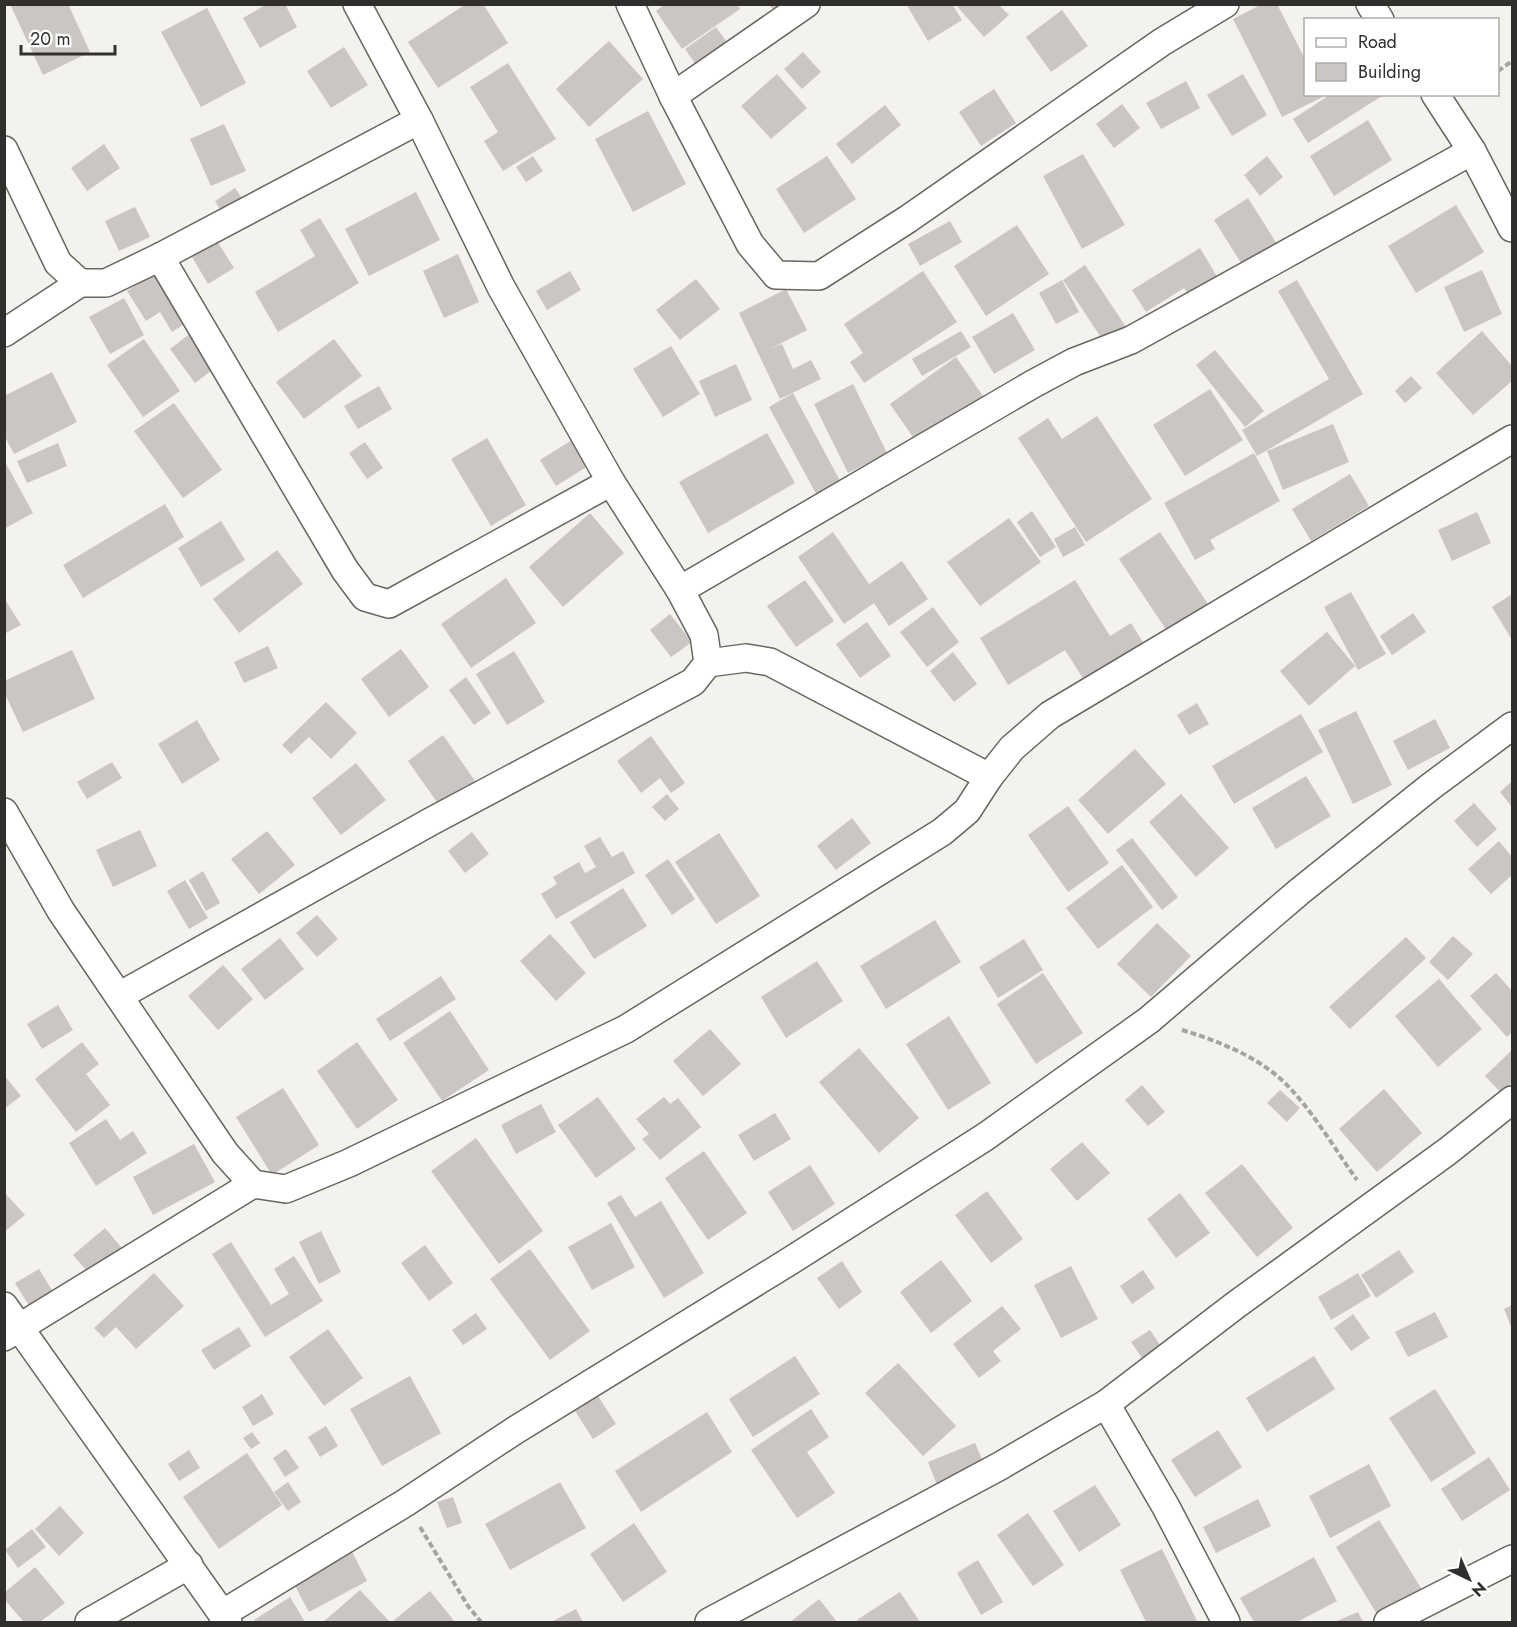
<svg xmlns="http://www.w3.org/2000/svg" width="1517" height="1627" font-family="Jost,sans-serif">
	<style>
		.building { fill: #cac7c2 }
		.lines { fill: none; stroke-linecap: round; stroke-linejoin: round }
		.minor-casing { stroke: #686661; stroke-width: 30 }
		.path { stroke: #a5a49f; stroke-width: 4; stroke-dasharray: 6 3; stroke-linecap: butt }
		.minor { stroke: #fff; stroke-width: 27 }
	</style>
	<rect width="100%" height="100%" fill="#f4f2ec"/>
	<!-- building -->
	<g class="building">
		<polygon points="10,4 68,4 90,52 43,75"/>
		<polygon points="267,4 285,4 297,27 260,48 243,18"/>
		<polygon points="466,4 483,4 508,43 438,88 408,42"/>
		<polygon points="665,4 737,4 740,9 682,49 656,11"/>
		<polygon points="769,4 787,4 775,13"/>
		<polygon points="906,4 952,4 962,20 928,41"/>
		<polygon points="1262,4 1277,4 1306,61 1306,94 1323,97 1282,117 1233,19"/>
		<polygon points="956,5 999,5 1009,15 984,37"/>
		<polygon points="207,8 246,83 201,107 161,32"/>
		<polygon points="1062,10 1088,46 1051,72 1026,37"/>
		<polygon points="716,27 728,44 696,65 685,49"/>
		<polygon points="609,41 643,79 589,127 556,89"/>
		<polygon points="344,47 368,85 331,108 307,71"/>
		<polygon points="803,52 821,72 802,89 784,69"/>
		<polygon points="508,63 556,139 503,171 484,141 498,132 470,87"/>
		<polygon points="777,74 807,108 771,139 741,106"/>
		<polygon points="1243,74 1267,115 1232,136 1207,95"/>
		<polygon points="1186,81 1200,108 1161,129 1146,103"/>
		<polygon points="994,89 1016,123 981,146 959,112"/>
		<polygon points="1331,94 1385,94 1308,143 1293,119"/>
		<polygon points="1122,104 1140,128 1114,148 1096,124"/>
		<polygon points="885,105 901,125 852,164 836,144"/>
		<polygon points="648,111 686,184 633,212 595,139"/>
		<polygon points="1368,120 1392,160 1334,196 1310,156"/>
		<polygon points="224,124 246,171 211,186 190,139"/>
		<polygon points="104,144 120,168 87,191 71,168"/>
		<polygon points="1083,154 1125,225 1082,249 1043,176"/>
		<polygon points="533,156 543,171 526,182 516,167"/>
		<polygon points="827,156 856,199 804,233 776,189"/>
		<polygon points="1267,156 1283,177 1260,196 1244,175"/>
		<polygon points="235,188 244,201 223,214 215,201"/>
		<polygon points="416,192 440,240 369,276 345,229"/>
		<polygon points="1248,198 1277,244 1243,266 1214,220"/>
		<polygon points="1456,205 1484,252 1416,293 1388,246"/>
		<polygon points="135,207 150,237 119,251 105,221"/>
		<polygon points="320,218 359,283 278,332 255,292 315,256 300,230"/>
		<polygon points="950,221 962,242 920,266 908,244"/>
		<polygon points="1017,225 1049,274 986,316 954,266"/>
		<polygon points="217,241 234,268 208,284 192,257"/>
		<polygon points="1200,248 1222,285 1194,302 1184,288 1146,312 1132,290"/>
		<polygon points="458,254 479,302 444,318 423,271"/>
		<polygon points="1085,265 1128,330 1106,345 1063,280"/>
		<polygon points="162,269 192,319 172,332 160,312 146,321 127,291"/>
		<polygon points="1482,270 1502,314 1464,332 1444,287"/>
		<polygon points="570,271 581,290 547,310 536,291"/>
		<polygon points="923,271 957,322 864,383 850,362 863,353 844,324"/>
		<polygon points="696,279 720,309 680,340 656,310"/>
		<polygon points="1062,280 1079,312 1056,324 1039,293"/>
		<polygon points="1297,280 1363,394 1257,456 1242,430 1329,379 1278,291"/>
		<polygon points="786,289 807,330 770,349 782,344 793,369 811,360 821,379 780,399 739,313"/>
		<polygon points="124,298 144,335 110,354 89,317"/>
		<polygon points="1013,313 1035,350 994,374 972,337"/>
		<polygon points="195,330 220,364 195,383 170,349"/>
		<polygon points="961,331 971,347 922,376 912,359"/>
		<polygon points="1482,331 1512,366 1512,381 1473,415 1436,373"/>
		<polygon points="144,339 180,391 143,417 107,365"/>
		<polygon points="334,339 362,376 304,419 276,382"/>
		<polygon points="671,346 700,394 663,417 633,369"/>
		<polygon points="1215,350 1264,411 1245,427 1196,365"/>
		<polygon points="956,357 983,396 917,443 890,404"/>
		<polygon points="736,364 752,400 715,417 699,381"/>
		<polygon points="52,372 77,422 14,454 4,435 4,396"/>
		<polygon points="1411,376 1422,388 1405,403 1395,391"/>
		<polygon points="853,384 887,453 848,473 814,404"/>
		<polygon points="379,386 392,409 358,429 344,406"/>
		<polygon points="1210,389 1243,440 1185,476 1153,425"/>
		<polygon points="793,393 845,490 821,503 769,407"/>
		<polygon points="174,403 222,470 183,498 134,431"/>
		<polygon points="1097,416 1152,499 1086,542 1018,438 1048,418 1062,439"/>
		<polygon points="1333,424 1349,462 1283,490 1267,451"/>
		<polygon points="767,433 795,483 708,533 679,482"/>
		<polygon points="487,438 526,505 491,526 451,459"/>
		<polygon points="572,440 588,466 556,486 540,460"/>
		<polygon points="365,442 383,468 367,479 349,453"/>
		<polygon points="58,443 67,466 27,483 17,461"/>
		<polygon points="1254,453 1280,501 1210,540 1215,549 1195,560 1164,503"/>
		<polygon points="4,460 33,513 4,529"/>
		<polygon points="1350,474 1369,506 1311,541 1292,509"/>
		<polygon points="165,504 184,537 83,598 63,565"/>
		<polygon points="1032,511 1056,547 1040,557 1017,522"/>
		<polygon points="1477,512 1491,543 1452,561 1438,530"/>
		<polygon points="590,513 624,553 563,607 529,567"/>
		<polygon points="1009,518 1041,562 980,606 947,562"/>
		<polygon points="221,521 245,560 201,587 178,548"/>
		<polygon points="1075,527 1085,545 1063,557 1054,539"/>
		<polygon points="833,532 869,584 902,561 928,599 889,626 874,603 844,624 798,557"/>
		<polygon points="1160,532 1212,610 1171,637 1119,559"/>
		<polygon points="277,550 303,584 239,633 213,599"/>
		<polygon points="506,578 536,623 471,668 441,624"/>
		<polygon points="805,580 834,621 796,647 767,606"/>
		<polygon points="1075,580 1110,636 1131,623 1144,644 1084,680 1065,650 1008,685 980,638"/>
		<polygon points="1351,592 1386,654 1358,670 1324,607"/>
		<polygon points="1512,594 1512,640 1492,607"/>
		<polygon points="4,598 21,625 4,634"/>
		<polygon points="933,607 959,642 927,667 900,632"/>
		<polygon points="1413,613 1426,632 1392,655 1380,636"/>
		<polygon points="670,614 692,642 671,657 650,630"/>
		<polygon points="867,622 891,656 860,678 836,644"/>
		<polygon points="1327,632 1355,666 1309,706 1280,671"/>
		<polygon points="268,646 278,668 244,683 234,662"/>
		<polygon points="401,649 429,687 389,717 361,679"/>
		<polygon points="72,650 95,699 23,732 4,692 4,681"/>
		<polygon points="514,651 545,702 507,725 476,674"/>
		<polygon points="953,652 977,684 954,702 930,671"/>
		<polygon points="466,677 491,713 474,725 449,690"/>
		<polygon points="326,702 357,733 331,759 309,737 291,754 282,745"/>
		<polygon points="1197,703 1209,724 1189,735 1177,715"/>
		<polygon points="1356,711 1392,785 1353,804 1318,730"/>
		<polygon points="1301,714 1323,752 1234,804 1212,766"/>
		<polygon points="1435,719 1450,748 1408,770 1393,741"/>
		<polygon points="197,720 220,760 182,784 158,744"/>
		<polygon points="443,735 475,781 439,805 408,761"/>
		<polygon points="651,736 685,783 671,793 660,778 641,793 617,761"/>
		<polygon points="1135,749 1166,784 1108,834 1078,800"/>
		<polygon points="112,762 122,778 87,799 77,782"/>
		<polygon points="356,763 386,800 341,835 312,798"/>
		<polygon points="1306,776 1331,816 1276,849 1252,808"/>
		<polygon points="1512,781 1512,807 1500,792"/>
		<polygon points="667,794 679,809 665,821 652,807"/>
		<polygon points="1181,794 1229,848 1196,877 1149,822"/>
		<polygon points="1474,803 1497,829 1477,847 1454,821"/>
		<polygon points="1068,806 1109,863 1068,892 1028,835"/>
		<polygon points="852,818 871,843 836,870 817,846"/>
		<polygon points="140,830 157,866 113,887 96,850"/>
		<polygon points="267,831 295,865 259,894 231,859"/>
		<polygon points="472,832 489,854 465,873 448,851"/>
		<polygon points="719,833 760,896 716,924 675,862"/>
		<polygon points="600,837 612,857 623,851 635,873 556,919 541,894 557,884 553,877 579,862 585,873 596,867 584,846"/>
		<polygon points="1132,838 1178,897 1162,910 1116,850"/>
		<polygon points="1499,841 1512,857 1512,875 1491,894 1468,869"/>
		<polygon points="668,859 695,899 672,915 645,875"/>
		<polygon points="1122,865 1153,907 1098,949 1066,908"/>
		<polygon points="203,871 220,903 206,911 189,880"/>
		<polygon points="185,880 208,918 189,929 167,891"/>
		<polygon points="623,888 647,926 594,959 570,922"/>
		<polygon points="317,915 338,939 317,957 296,933"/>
		<polygon points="935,920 961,962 886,1009 860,966"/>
		<polygon points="1157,923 1191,956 1151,997 1117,964"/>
		<polygon points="550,934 586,973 556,1001 520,961"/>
		<polygon points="1453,936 1473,954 1448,980 1429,962"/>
		<polygon points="1406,937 1426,958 1350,1029 1329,1007"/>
		<polygon points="280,938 304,969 265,1000 241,969"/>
		<polygon points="1024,939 1043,970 998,998 979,967"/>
		<polygon points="817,961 843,1001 786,1038 761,997"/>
		<polygon points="223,965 253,999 218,1030 188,996"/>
		<polygon points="1043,973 1083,1033 1036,1064 997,1004"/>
		<polygon points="1496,973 1512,991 1512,1032 1507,1037 1470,996"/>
		<polygon points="441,976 456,999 390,1041 376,1019"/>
		<polygon points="1439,979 1482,1029 1438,1067 1395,1016"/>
		<polygon points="58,1005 73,1030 42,1049 27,1024"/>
		<polygon points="450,1011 489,1070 442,1101 403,1043"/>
		<polygon points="949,1016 991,1083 948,1110 906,1044"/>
		<polygon points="710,1029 741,1064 703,1096 673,1061"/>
		<polygon points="82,1042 99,1064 86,1074 110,1105 76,1132 35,1079"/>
		<polygon points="357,1042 398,1100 357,1129 317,1071"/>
		<polygon points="859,1048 919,1118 879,1153 819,1082"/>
		<polygon points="1512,1050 1512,1082 1501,1093 1485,1076"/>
		<polygon points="4,1075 21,1096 4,1109"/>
		<polygon points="1142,1085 1165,1112 1148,1126 1125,1100"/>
		<polygon points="283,1088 319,1145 272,1175 236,1117"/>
		<polygon points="1384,1089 1422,1133 1377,1172 1339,1129"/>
		<polygon points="1280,1090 1300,1108 1287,1122 1267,1103"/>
		<polygon points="598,1097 636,1149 596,1178 558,1125"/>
		<polygon points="664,1097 670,1104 678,1098 701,1127 660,1160 642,1139 649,1134 636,1119"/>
		<polygon points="541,1104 556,1132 516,1154 501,1125"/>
		<polygon points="775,1113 791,1139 754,1161 738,1135"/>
		<polygon points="106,1119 120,1140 133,1131 147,1153 96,1186 69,1143"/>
		<polygon points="476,1138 543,1231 499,1264 431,1171"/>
		<polygon points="1082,1142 1110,1173 1077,1201 1050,1169"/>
		<polygon points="194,1144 215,1182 153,1215 133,1177"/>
		<polygon points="704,1151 747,1213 708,1240 665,1178"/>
		<polygon points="1242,1164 1293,1228 1257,1257 1205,1193"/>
		<polygon points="810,1165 835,1204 793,1231 768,1192"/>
		<polygon points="987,1191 1023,1239 991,1263 955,1215"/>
		<polygon points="4,1192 25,1215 4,1232"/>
		<polygon points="1180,1193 1210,1233 1176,1258 1147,1219"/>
		<polygon points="621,1195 635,1217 661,1201 704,1273 664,1298 607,1203"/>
		<polygon points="611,1223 635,1267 592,1290 568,1247"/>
		<polygon points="105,1228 126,1253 95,1280 73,1255"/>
		<polygon points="321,1231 341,1272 319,1284 299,1242"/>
		<polygon points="231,1242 271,1305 289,1294 274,1269 294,1256 323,1301 265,1337 212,1254"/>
		<polygon points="425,1245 453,1283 429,1301 401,1263"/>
		<polygon points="530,1249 590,1331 550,1360 490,1279"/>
		<polygon points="1399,1250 1414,1272 1376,1298 1361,1275"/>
		<polygon points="941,1260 972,1301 931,1333 900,1292"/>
		<polygon points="842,1261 862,1292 839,1309 817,1278"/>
		<polygon points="1071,1266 1098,1319 1061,1338 1034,1285"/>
		<polygon points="39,1269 55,1295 31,1309 15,1283"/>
		<polygon points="1143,1270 1155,1288 1132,1304 1120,1286"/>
		<polygon points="154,1273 184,1306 136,1349 116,1327 104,1338 94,1328"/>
		<polygon points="1358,1273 1371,1296 1331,1320 1318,1297"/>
		<polygon points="1512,1305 1512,1329 1504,1309"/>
		<polygon points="1002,1306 1021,1329 993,1351 1001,1361 979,1378 953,1344"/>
		<polygon points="1435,1312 1448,1337 1408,1357 1395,1332"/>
		<polygon points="476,1313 487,1329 463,1345 452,1330"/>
		<polygon points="1353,1314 1370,1338 1351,1351 1334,1328"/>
		<polygon points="239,1327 251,1346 214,1370 201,1350"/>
		<polygon points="328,1329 363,1378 324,1406 289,1357"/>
		<polygon points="1150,1330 1162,1348 1144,1361 1131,1342"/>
		<polygon points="795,1356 820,1394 753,1437 729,1399"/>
		<polygon points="1314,1356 1335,1389 1267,1432 1246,1398"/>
		<polygon points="898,1363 956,1426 923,1456 865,1393"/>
		<polygon points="410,1376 441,1433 382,1466 350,1409"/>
		<polygon points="1435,1389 1476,1453 1431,1482 1389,1418"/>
		<polygon points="262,1394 274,1414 253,1426 242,1407"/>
		<polygon points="598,1396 616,1424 593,1439 575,1411"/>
		<polygon points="811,1409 829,1437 807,1452 835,1493 797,1518 751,1450"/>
		<polygon points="707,1412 732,1452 641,1512 615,1471"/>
		<polygon points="326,1426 338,1446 320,1457 308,1437"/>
		<polygon points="1218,1430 1242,1467 1195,1497 1171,1460"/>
		<polygon points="252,1432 260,1443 251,1449 243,1438"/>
		<polygon points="975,1443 985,1466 937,1485 928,1462"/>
		<polygon points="286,1449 299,1468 285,1477 273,1458"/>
		<polygon points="189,1450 200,1468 179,1481 168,1464"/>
		<polygon points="247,1453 282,1505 219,1549 183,1497"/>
		<polygon points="1489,1457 1510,1490 1462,1521 1441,1489"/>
		<polygon points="1369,1464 1391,1506 1330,1538 1309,1496"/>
		<polygon points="288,1482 301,1502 288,1511 274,1492"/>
		<polygon points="560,1482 586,1528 510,1570 485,1524"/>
		<polygon points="1095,1485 1121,1525 1079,1552 1053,1511"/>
		<polygon points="453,1497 462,1523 447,1528 437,1502"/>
		<polygon points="1258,1499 1271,1526 1216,1553 1203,1527"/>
		<polygon points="60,1506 84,1533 59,1556 35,1529"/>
		<polygon points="1028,1513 1064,1565 1033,1586 997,1535"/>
		<polygon points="1379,1520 1424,1593 1380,1619 1336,1547"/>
		<polygon points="634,1523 667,1572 623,1602 590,1554"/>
		<polygon points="32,1529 46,1547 18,1568 5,1550"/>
		<polygon points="346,1540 367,1581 309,1612 287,1571"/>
		<polygon points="1162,1549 1197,1621 1195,1622 1146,1622 1120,1570"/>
		<polygon points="1314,1557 1337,1601 1297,1622 1254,1622 1240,1598"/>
		<polygon points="978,1560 1003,1602 981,1615 957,1573"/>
		<polygon points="35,1567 65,1603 40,1622 24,1622 4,1599 4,1593"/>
		<polygon points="360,1590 390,1622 323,1622"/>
		<polygon points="430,1591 455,1622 396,1622 394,1620"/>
		<polygon points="900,1592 920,1622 858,1622 857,1620"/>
		<polygon points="290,1597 305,1622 255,1622 254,1620"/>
		<polygon points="819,1599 837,1622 790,1622"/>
		<polygon points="576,1609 583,1622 551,1622"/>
		<polygon points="1358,1612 1363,1622 1334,1622"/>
	</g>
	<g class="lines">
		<!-- minor casing -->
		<g class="minor-casing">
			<g id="minor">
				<polyline points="630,4 673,96 750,244 776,275 819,276 908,219 1162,42 1225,4"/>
				<polyline points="1370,4 1380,20"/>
				<polyline points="1435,94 1472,151 1512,228"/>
				<polyline points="673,96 806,4"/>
				<polyline points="4,150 58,263 80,283"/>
				<polyline points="160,257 345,570 365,597 389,604 611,482"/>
				<polyline points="4,333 80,283 106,283 160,257 419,120"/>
				<polyline points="680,590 1033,384 1074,362 1131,340 1472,151"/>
				<polyline points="708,663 746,658 770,662 989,777"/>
				<polyline points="4,812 61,911 225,1153 253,1184"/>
				<polyline points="119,996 430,822 693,682 708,663 704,635 680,590 611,482 501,287 419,120 357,4"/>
				<polyline points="4,1306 228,1622"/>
				<polyline points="4,1337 253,1184 286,1189 349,1163 626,1029 942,832 967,811 989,777 1012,748 1050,715 1512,439"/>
				<polyline points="1106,1404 1166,1507 1226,1622"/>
				<polyline points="222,1614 405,1503 514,1431 790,1261 985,1137 1149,1020 1300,891 1430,787 1512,726"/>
				<polyline points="89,1622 189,1565"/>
				<polyline points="709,1622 1000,1466 1106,1404 1237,1304 1448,1151 1512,1100"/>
				<polyline points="1388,1622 1512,1559"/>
			</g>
		</g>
		<!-- path -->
		<g class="path">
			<polyline points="1498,71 1512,61"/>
			<path d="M1182 1030C1218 1041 1257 1056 1285 1083 1313 1111 1334 1148 1357 1180"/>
			<polyline points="420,1527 468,1606 481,1622"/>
		</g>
		<!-- minor -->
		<use href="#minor" class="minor"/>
	</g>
	<!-- border -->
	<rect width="1517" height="1627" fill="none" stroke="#302f2d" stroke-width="12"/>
	<!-- legend -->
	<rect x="1304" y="18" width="195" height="78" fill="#ffffff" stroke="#acacab" stroke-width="1.5"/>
	<rect x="1316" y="38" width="30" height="9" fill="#ffffff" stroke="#acacab" stroke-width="1.5"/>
	<text x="1358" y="48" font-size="18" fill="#302f2d">Road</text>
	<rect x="1316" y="63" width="30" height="18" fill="#cac7c2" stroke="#acacab" stroke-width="1.5"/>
	<text x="1358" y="78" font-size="18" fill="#302f2d">Building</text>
	<!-- north arrow -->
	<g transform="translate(1469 1579) rotate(136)" stroke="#ffffff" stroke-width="4.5" paint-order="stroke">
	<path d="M0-4.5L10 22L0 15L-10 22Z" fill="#302f2d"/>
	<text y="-9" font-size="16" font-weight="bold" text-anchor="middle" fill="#302f2d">N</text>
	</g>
	<!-- scale -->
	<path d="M21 45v9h94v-9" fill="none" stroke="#302f2d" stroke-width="3"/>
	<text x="30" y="45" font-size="18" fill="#302f2d" stroke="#ffffff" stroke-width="4.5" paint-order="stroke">20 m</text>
</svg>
